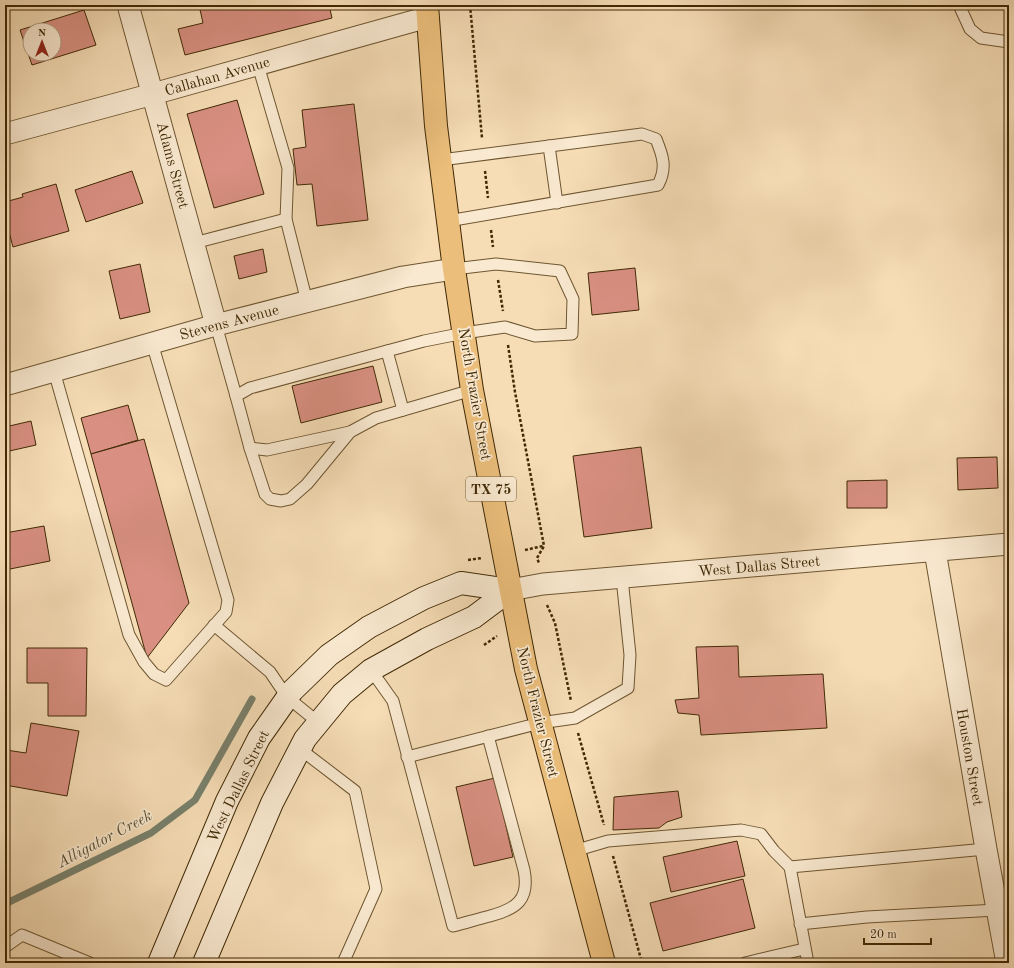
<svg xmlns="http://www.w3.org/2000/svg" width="1014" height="968" font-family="'Old Standard TT',serif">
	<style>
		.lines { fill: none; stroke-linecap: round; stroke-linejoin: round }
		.stream { stroke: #78816d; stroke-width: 7 }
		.building { fill: #d99082; stroke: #402905; fill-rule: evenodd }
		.lane-casing { stroke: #6e5631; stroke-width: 13 }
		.street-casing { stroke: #6e5631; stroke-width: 23 }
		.secondary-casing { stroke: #402905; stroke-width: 24 }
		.primary-casing { stroke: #402905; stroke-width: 24 }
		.path { stroke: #402905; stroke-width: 2.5; stroke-dasharray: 3 2; stroke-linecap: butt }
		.lane { stroke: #f9e9d0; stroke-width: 11 }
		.street { stroke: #f9e9d0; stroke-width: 21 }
		.secondary { stroke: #f9e9d0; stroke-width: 22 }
		.primary { stroke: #ebbe7b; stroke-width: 22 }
		.labels { text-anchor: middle; stroke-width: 3.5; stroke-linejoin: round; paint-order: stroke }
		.shield { fill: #f9e9d0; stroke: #786342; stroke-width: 1 }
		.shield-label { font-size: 14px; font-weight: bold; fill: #402905 }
		.street-label { font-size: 15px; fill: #402905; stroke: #f9e9d0 }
		.water-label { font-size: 16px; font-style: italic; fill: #574e30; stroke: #f9e9d0 }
	</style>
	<rect width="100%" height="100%" fill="#f6ddb6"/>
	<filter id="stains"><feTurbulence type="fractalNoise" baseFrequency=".005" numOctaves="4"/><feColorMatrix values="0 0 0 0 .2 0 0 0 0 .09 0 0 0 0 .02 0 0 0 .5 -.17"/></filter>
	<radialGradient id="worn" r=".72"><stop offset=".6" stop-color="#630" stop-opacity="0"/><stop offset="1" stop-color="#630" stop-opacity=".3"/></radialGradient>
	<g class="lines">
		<!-- stream -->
		<polyline class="stream" points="5,904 151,833 195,800 252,699"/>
	</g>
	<!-- building -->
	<g class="building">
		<polygon points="199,5 329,5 332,18 185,55 178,29 203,23"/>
		<path d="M84 10 96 45 32 65 20 30ZM30 30H54V54H30Z"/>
		<polygon points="237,100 264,194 214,208 187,114"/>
		<polygon points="354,104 368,220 317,226 312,184 297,185 293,149 306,147 302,110"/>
		<polygon points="132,171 143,203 86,222 75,190"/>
		<polygon points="56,184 69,231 13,247 5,217 5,202 23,197 22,194"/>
		<polygon points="263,249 267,272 239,279 234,256"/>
		<polygon points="140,264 150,312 120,319 109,271"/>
		<polygon points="635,268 639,310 592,315 588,273"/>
		<polygon points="373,366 382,402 301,423 292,386"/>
		<polygon points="128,405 138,440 91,454 81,418"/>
		<polygon points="31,421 36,445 5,452 5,427"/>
		<polygon points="144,439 189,603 147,658 91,454"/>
		<polygon points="641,447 652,528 584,537 573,456"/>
		<polygon points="997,457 998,488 958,490 957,458"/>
		<polygon points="887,480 887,508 847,508 847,481"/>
		<polygon points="44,526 50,561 5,570 5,533"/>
		<polygon points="738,646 739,677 823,674 827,728 701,735 699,715 678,713 675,700 699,698 696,647"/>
		<polygon points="27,648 87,648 86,716 48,716 48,683 27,683"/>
		<polygon points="31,723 79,731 67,796 5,785 6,750 26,753"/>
		<polygon points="495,778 513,857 474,866 456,787"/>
		<polygon points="678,791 682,817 667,822 659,828 613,830 614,797"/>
		<polygon points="737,841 745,876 671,892 663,857"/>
		<polygon points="743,879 755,928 663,951 650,903"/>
	</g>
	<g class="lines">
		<!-- lane casing -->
		<g class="lane-casing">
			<g id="lane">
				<polyline points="959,5 970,29 981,38 1009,42"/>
				<polyline points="258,65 288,168 286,219 307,302"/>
				<polyline points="549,146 557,203"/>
				<path d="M441 160 642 134 656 139C663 156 667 168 658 185L448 221"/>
				<polyline points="194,243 286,219"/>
				<polyline points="454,269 496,264 560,271 573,299 572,334 535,336 505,327 464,333 424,341 250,388 236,396 250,448 265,494 270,499 281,501 290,499 307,484 350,432 376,418 472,390"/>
				<polyline points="216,325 236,396"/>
				<polyline points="387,351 403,410"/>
				<polyline points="54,371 129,635 144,662 154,674 166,680 226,612 228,600 152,343"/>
				<polyline points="250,448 267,450 350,432"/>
				<polyline points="214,625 270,672 287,697 319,723"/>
				<path d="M371 670 393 701 453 926C465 923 478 919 490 916 516 909 530 900 524 870L488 736"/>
				<polyline points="300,749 355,791 376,889 343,963"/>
				<polyline points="407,757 540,723 575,718 628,688 630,655 622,578"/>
				<polyline points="574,851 608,841 741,830 761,834 774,851 790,867"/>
				<polyline points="800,924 867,917 997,910"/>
				<polyline points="5,947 22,935 90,963"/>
				<polyline points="745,963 804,949"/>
				<polyline points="808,963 790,867 986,849"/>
			</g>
		</g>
		<!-- street casing -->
		<g class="street-casing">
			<g id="street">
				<polyline points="128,5 216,325"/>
				<polyline points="5,134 153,94 428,17"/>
				<polyline points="5,385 216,325 403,277 454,269"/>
				<polyline points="935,551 986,849 1007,963"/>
				<polyline points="510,590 543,584 1009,544"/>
			</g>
		</g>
		<!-- secondary casing -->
		<g class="secondary-casing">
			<g id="secondary">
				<polyline points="159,963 227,801 259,738 292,691 329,655 369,627 424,598 461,583 510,590"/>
				<polyline points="204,963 272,803 305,739 342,694 371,670 427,639 474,617 510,590"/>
			</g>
		</g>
		<!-- primary casing -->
		<g class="primary-casing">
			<polyline id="primary" points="427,5 436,126 454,269 472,390 526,669 604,963"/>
		</g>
		<!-- path -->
		<g class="path">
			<polyline points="470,5 482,138"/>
			<polyline points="485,171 488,198"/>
			<polyline points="491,230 493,247"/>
			<polyline points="498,280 503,311"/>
			<polyline points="508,345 515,392 544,546 537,558 539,563"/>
			<polyline points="525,550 543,546"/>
			<polyline points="468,560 482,558"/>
			<polyline points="547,605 555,623 571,701"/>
			<polyline points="484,645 497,636"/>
			<polyline points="578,733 604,825"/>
			<polyline points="613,856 642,963"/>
		</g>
		<!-- lane -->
		<use href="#lane" class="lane"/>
		<!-- street -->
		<use href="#street" class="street"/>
		<!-- secondary -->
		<use href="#secondary" class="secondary"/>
		<!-- primary -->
		<use href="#primary" class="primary"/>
	</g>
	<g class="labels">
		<!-- shield labels -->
		<rect class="shield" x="466" y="477" width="50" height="24" rx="3"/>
		<g class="shield-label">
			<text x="491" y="494">TX 75</text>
		</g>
		<!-- street labels -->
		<g class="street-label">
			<text transform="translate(217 76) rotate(-16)" y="5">Callahan Avenue</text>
			<text transform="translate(173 165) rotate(75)" y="5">Adams Street</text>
			<text transform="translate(229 322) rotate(-15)" y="5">Stevens Avenue</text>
			<text transform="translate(475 394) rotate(80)" y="5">North Frazier Street</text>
			<text transform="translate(759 566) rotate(-5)" y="5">West Dallas Street</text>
			<text transform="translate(538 712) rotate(76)" y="5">North Frazier Street</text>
			<text transform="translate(970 757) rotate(80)" y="5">Houston Street</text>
			<text transform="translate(238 786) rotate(-64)" y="5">West Dallas Street</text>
		</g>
		<!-- water labels -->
		<g class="water-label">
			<text transform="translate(104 838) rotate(-28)" y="6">Alligator Creek</text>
		</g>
	</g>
	<!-- margin -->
	<rect width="1014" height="968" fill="none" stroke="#f6ddb6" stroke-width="20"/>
	<rect x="6" y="6" width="1002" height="956" fill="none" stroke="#402905" stroke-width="2"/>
	<rect x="10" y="10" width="994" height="948" fill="none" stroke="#402905"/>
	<!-- north arrow -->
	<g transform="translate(42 42)"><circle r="19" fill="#f9e9d0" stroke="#af9c7f"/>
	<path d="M0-3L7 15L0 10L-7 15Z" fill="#8f2418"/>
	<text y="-6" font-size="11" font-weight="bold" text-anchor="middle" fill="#402905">N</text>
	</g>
	<!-- scale -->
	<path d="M864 938v6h67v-6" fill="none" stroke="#402905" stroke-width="2"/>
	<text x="870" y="938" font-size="12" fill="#402905" stroke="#f9e9d0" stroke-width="3" paint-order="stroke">20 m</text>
	<rect width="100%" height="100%" filter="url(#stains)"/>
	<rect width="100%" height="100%" fill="url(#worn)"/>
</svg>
